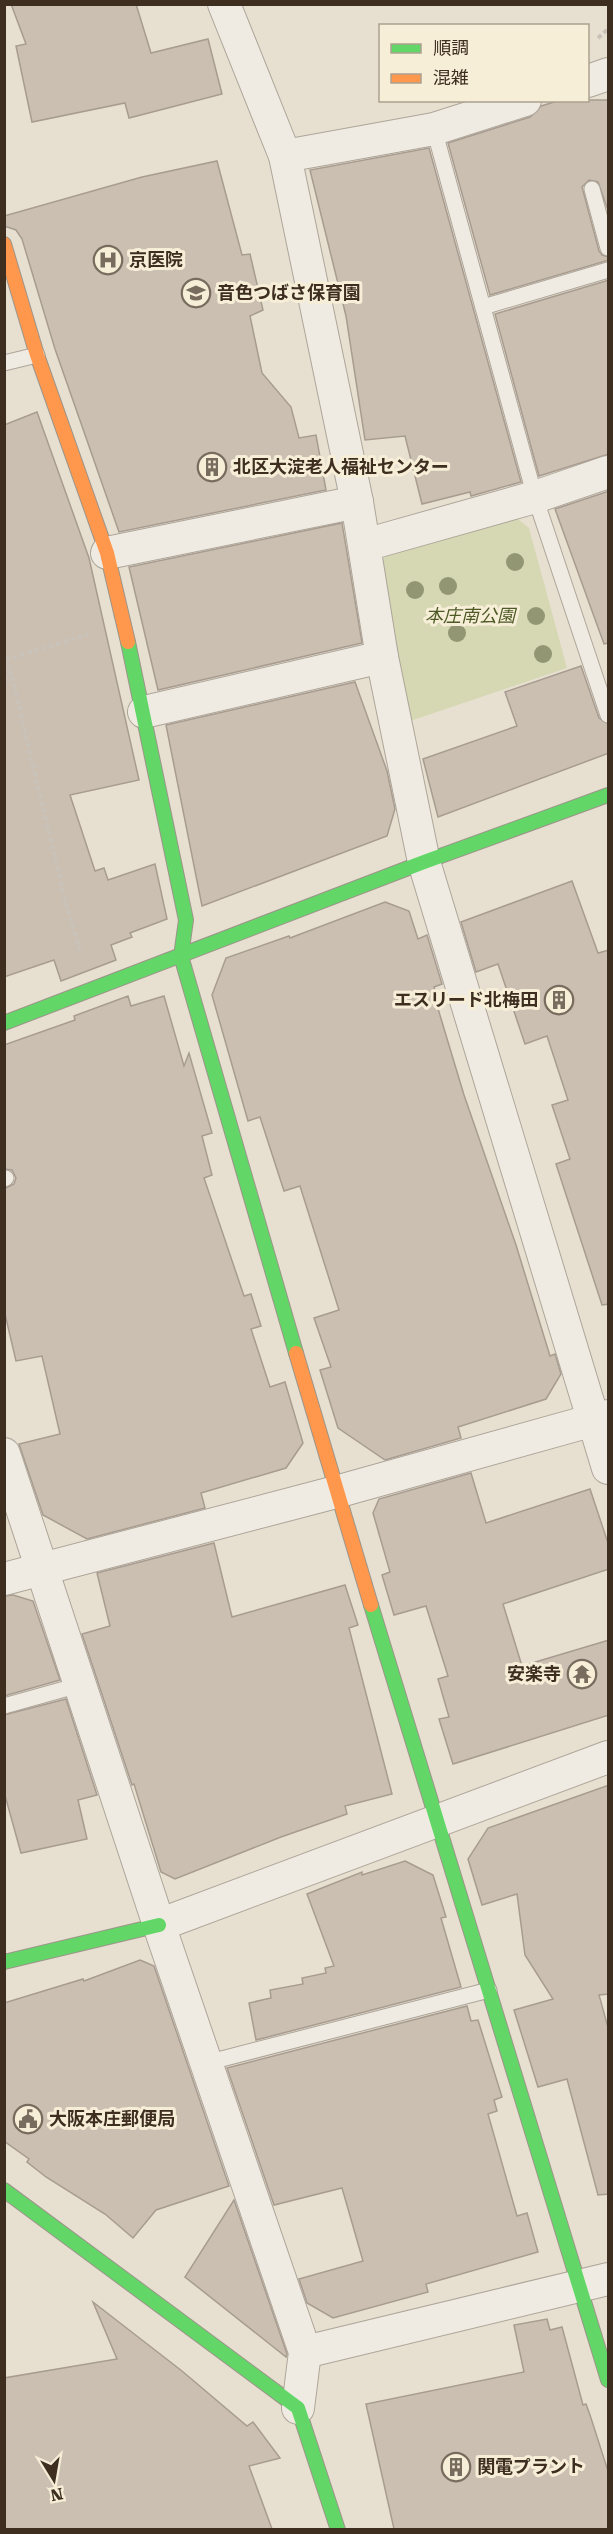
<svg xmlns="http://www.w3.org/2000/svg" width="613" height="2534" font-family="'Roboto Serif','Noto Sans JP',serif">
	<style>
		.green { fill: #d6d7b3 }
		.building { fill: #cbbfb2; stroke: #a89c90; stroke-width: 1.5 }
		.lines { fill: none; stroke-linecap: round; stroke-linejoin: round }
		.lane-casing { stroke: #ada599; stroke-width: 17 }
		.street-casing { stroke: #ada599; stroke-width: 34 }
		.fast-casing { stroke: #9c958a; stroke-width: 16 }
		.slow-casing { stroke: #9c958a; stroke-width: 16 }
		.path { stroke: #c8c2b9; stroke-width: 4; stroke-dasharray: 4.5 3; stroke-linecap: butt }
		.lane { stroke: #efebe3; stroke-width: 15 }
		.street { stroke: #efebe3; stroke-width: 32 }
		.fast { stroke: #63d668; stroke-width: 14 }
		.slow { stroke: #ff974d; stroke-width: 14 }
		.tree { fill: #929673 }
		.labels { text-anchor: middle; stroke-width: 6; stroke-linejoin: round; paint-order: stroke }
		.poi-label { font-size: 18px; font-weight: bold; fill: #3d2e20; stroke: #f7eed8; text-anchor: start }
		.park-label { font-size: 18px; font-style: italic; fill: #4d5a26; stroke: #f7eed8 }
	</style>
	<rect width="100%" height="100%" fill="#e7e0d1"/>
	<!-- green -->
	<polygon class="green" points="513,515 529,528 567,668 410,721 379,564 387,555"/>
	<!-- building -->
	<g class="building">
		<polygon points="11,4 136,4 151,53 208,39 222,94 129,118 125,103 32,122 16,46 26,44"/>
		<polygon points="561,100 609,100 609,213 598,182 589,180 582,187 599,251 602,255 609,257 609,260 490,295 448,143 530,117 541,106"/>
		<polygon points="429,148 521,482 471,496 470,492 422,504 405,436 365,440 346,316 310,170"/>
		<polygon points="217,161 242,255 250,254 263,310 250,316 262,373 291,407 299,438 316,435 326,490 119,532 55,349 22,239 16,230 4,226 4,216 142,177"/>
		<polygon points="609,280 609,454 539,476 495,314"/>
		<polygon points="37,412 89,558 139,780 70,795 95,871 104,868 108,880 155,864 167,919 130,933 132,937 111,945 116,960 61,981 54,960 4,977 4,425"/>
		<polygon points="609,491 609,643 604,644 555,509"/>
		<polygon points="342,523 362,643 158,690 129,567"/>
		<polygon points="581,666 599,718 609,724 609,753 438,817 423,759 517,726 505,692"/>
		<polygon points="355,682 387,771 395,809 387,836 202,906 166,725"/>
		<polygon points="572,881 598,953 609,950 609,1304 602,1305 556,1164 570,1159 552,1105 568,1100 547,1036 525,1044 498,964 476,972 461,922"/>
		<polygon points="385,902 409,911 418,939 427,935 442,984 434,987 438,1001 436,1002 464,1095 516,1245 550,1356 555,1354 561,1374 546,1399 458,1427 461,1438 385,1460 338,1428 320,1370 331,1367 314,1318 339,1310 300,1186 284,1191 260,1117 248,1121 212,995 226,958 289,936 290,938"/>
		<polygon points="128,996 131,1006 164,996 184,1066 189,1053 212,1133 202,1136 212,1175 204,1178 244,1296 251,1294 261,1326 251,1329 270,1387 285,1382 303,1443 286,1468 201,1493 205,1508 87,1539 43,1515 19,1444 60,1434 42,1356 16,1361 4,1310 4,1189 14,1184 16,1178 12,1170 4,1169 4,1045 75,1020 74,1016"/>
		<polygon points="471,1473 486,1523 590,1489 609,1546 609,1569 503,1604 522,1666 609,1640 609,1715 453,1764 439,1719 449,1717 438,1679 448,1676 426,1606 394,1615 382,1575 390,1572 373,1513 379,1499"/>
		<polygon points="214,1543 232,1617 345,1585 358,1625 349,1628 392,1794 345,1806 347,1814 281,1837 175,1879 161,1872 134,1784 132,1785 82,1634 110,1626 97,1573"/>
		<polygon points="13,1595 33,1601 60,1680 4,1696 4,1596"/>
		<polygon points="66,1699 97,1795 78,1800 87,1839 21,1853 4,1792 4,1715"/>
		<polygon points="609,1785 609,1994 599,1995 609,2031 609,2194 598,2195 567,2079 538,2087 514,2010 553,1999 525,1955 517,1894 482,1905 468,1859 488,1828"/>
		<polygon points="405,1861 433,1875 446,1917 441,1918 461,1987 256,2040 249,2003 271,1998 270,1990 303,1984 302,1978 326,1973 325,1968 334,1966 307,1894 362,1872 362,1875"/>
		<polygon points="140,1960 154,1966 229,2186 156,2210 133,2238 105,2214 46,2177 27,2162 29,2159 4,2141 4,2003 83,1979 84,1981"/>
		<polygon points="467,2006 471,2021 478,2020 502,2097 494,2100 497,2111 488,2114 517,2216 527,2213 538,2252 426,2284 428,2292 333,2318 307,2303 299,2279 363,2261 342,2188 274,2205 227,2068"/>
		<polygon points="234,2200 287,2354 286,2357 185,2277"/>
		<polygon points="93,2302 182,2371 247,2426 253,2422 280,2458 249,2466 272,2529 4,2529 4,2378 117,2359"/>
		<polygon points="547,2319 550,2330 562,2327 583,2405 586,2404 590,2415 609,2474 609,2529 394,2529 366,2404 524,2372 514,2325"/>
	</g>
	<g class="lines">
		<!-- lane casing -->
		<g class="lane-casing">
			<g id="lane">
				<polyline points="434,129 535,497 608,715"/>
				<polyline points="592,189 608,248"/>
				<polyline points="483,307 608,270"/>
				<polyline points="4,363 37,355"/>
				<polyline points="4,1179 6,1178"/>
				<polyline points="4,1706 79,1685"/>
				<polyline points="206,2063 489,1990"/>
			</g>
		</g>
		<!-- street casing -->
		<g class="street-casing">
			<g id="street">
				<polyline points="224,4 285,156 357,502 382,657 424,862 608,1468"/>
				<polyline points="588,81 608,74"/>
				<polyline points="285,156 434,129 525,100"/>
				<polyline points="365,545 535,497 608,472"/>
				<polyline points="107,553 357,502"/>
				<polyline points="144,712 382,657"/>
				<polyline points="4,1454 159,1925 305,2352 298,2408"/>
				<polyline points="4,1579 336,1492 608,1416"/>
				<polyline points="159,1925 608,1757"/>
				<polyline points="305,2352 608,2279"/>
			</g>
		</g>
		<!-- fast casing -->
		<g class="fast-casing">
			<g id="fast">
				<polyline points="128,642 186,920 181,956 296,1353"/>
				<polyline points="4,1023 424,862 608,795"/>
				<polyline points="371,1605 608,2380"/>
				<polyline points="4,1962 159,1925"/>
				<polyline points="4,2190 298,2408 338,2530"/>
			</g>
		</g>
		<!-- slow casing -->
		<g class="slow-casing">
			<g id="slow">
				<polyline points="4,244 37,355 107,553 128,642"/>
				<polyline points="296,1353 371,1605"/>
			</g>
		</g>
		<!-- path -->
		<g class="path">
			<polyline points="598,38 608,29"/>
			<polyline points="4,656 12,677 66,904 81,954"/>
			<polyline points="6,660 88,634"/>
			<polyline points="4,680 12,677"/>
		</g>
		<!-- lane -->
		<use href="#lane" class="lane"/>
		<!-- street -->
		<use href="#street" class="street"/>
		<!-- fast -->
		<use href="#fast" class="fast"/>
		<!-- slow -->
		<use href="#slow" class="slow"/>
	</g>
	<!-- trees -->
	<g class="tree">
		<circle cx="515" cy="562" r="9"/>
		<circle cx="448" cy="586" r="9"/>
		<circle cx="415" cy="590" r="9"/>
		<circle cx="536" cy="616" r="9"/>
		<circle cx="457" cy="633" r="9"/>
		<circle cx="543" cy="654" r="9"/>
	</g>
	<!-- icons -->
	<defs>
		<g id="hospital-ring" transform="scale(1.5)"><circle r="9.5" fill="#f7eed8" stroke="#786c5e" stroke-width="1.5"/><path d="M-5-5h3v3.5h4V-5h3V5h-3V1.5h-4V5h-3Z" fill="#786c5e"/></g>
		<g id="school-ring" transform="scale(1.5)"><circle r="9.5" fill="#f7eed8" stroke="#786c5e" stroke-width="1.5"/><path d="M0-5L7-2L0 1L-7-2ZM-4 1L0 2.5L4 1V4Q0 6-4 4Z" fill="#786c5e"/></g>
		<g id="building-ring" transform="scale(1.5)"><circle r="9.5" fill="#f7eed8" stroke="#786c5e" stroke-width="1.5"/><path d="M-4-6H4V6H1V3H-1V6H-4ZM-2.5-4.3h1.7v1.8h-1.7ZM.8-4.3h1.7v1.8H.8ZM-2.5-1h1.7V.8h-1.7ZM.8-1h1.7V.8H.8Z" fill="#786c5e"/></g>
		<g id="temple-ring" transform="scale(1.5)"><circle r="9.5" fill="#f7eed8" stroke="#786c5e" stroke-width="1.5"/><path d="M0-6L5-2H3V0L6.5 2.5H4V6H1.5V3h-3V6H-4V2.5H-6.5L-3 0V-2H-5Z" fill="#786c5e"/></g>
		<g id="civic-ring" transform="scale(1.5)"><circle r="9.5" fill="#f7eed8" stroke="#786c5e" stroke-width="1.5"/><path d="M-.6-6.5H3V-4.5H.6V-3L4-1V1h2V6H-6V1h2V-1L-.6-3ZM-1.2 2.5V6h2.4V2.5Z" fill="#786c5e"/></g>
	</defs>
	<g fill-rule="evenodd">
		<use href="#hospital-ring" x="108" y="260"/>
		<use href="#school-ring" x="196" y="293"/>
		<use href="#building-ring" x="212" y="467"/>
		<use href="#building-ring" x="559" y="1000"/>
		<use href="#temple-ring" x="582" y="1674"/>
		<use href="#civic-ring" x="28" y="2119"/>
		<use href="#building-ring" x="456" y="2467"/>
	</g>
	<g class="labels">
		<!-- poi labels -->
		<g class="poi-label">
			<text x="129" y="266">京医院</text>
			<text x="217" y="299">音色つばさ保育園</text>
			<text x="233" y="473">北区大淀老人福祉センター</text>
			<text x="538" y="1006" text-anchor="end">エスリード北梅田</text>
			<text x="561" y="1680" text-anchor="end">安楽寺</text>
			<text x="49" y="2125">大阪本庄郵便局</text>
			<text x="477" y="2473">関電プラント</text>
		</g>
		<!-- park labels -->
		<g class="park-label">
			<text x="470" y="622">本庄南公園</text>
		</g>
	</g>
	<!-- border -->
	<rect width="613" height="2534" fill="none" stroke="#3d2e20" stroke-width="12"/>
	<!-- legend -->
	<rect x="379" y="24" width="210" height="78" fill="#f7eed8" stroke="#ada18e" stroke-width="1.5"/>
	<rect x="391" y="44" width="30" height="9" fill="#63d668" stroke="#ada18e" stroke-width="1.5"/>
	<text x="433" y="54" font-size="18" fill="#3d2e20">順調</text>
	<rect x="391" y="74" width="30" height="9" fill="#ff974d" stroke="#ada18e" stroke-width="1.5"/>
	<text x="433" y="84" font-size="18" fill="#3d2e20">混雑</text>
	<!-- north arrow -->
	<g transform="translate(54 2480) rotate(169)" stroke="#f7eed8" stroke-width="4.5" paint-order="stroke">
	<path d="M0-4.5L10 22L0 15L-10 22Z" fill="#3d2e20"/>
	<text y="-9" font-size="16" font-weight="bold" text-anchor="middle" fill="#3d2e20">N</text>
	</g>
</svg>
